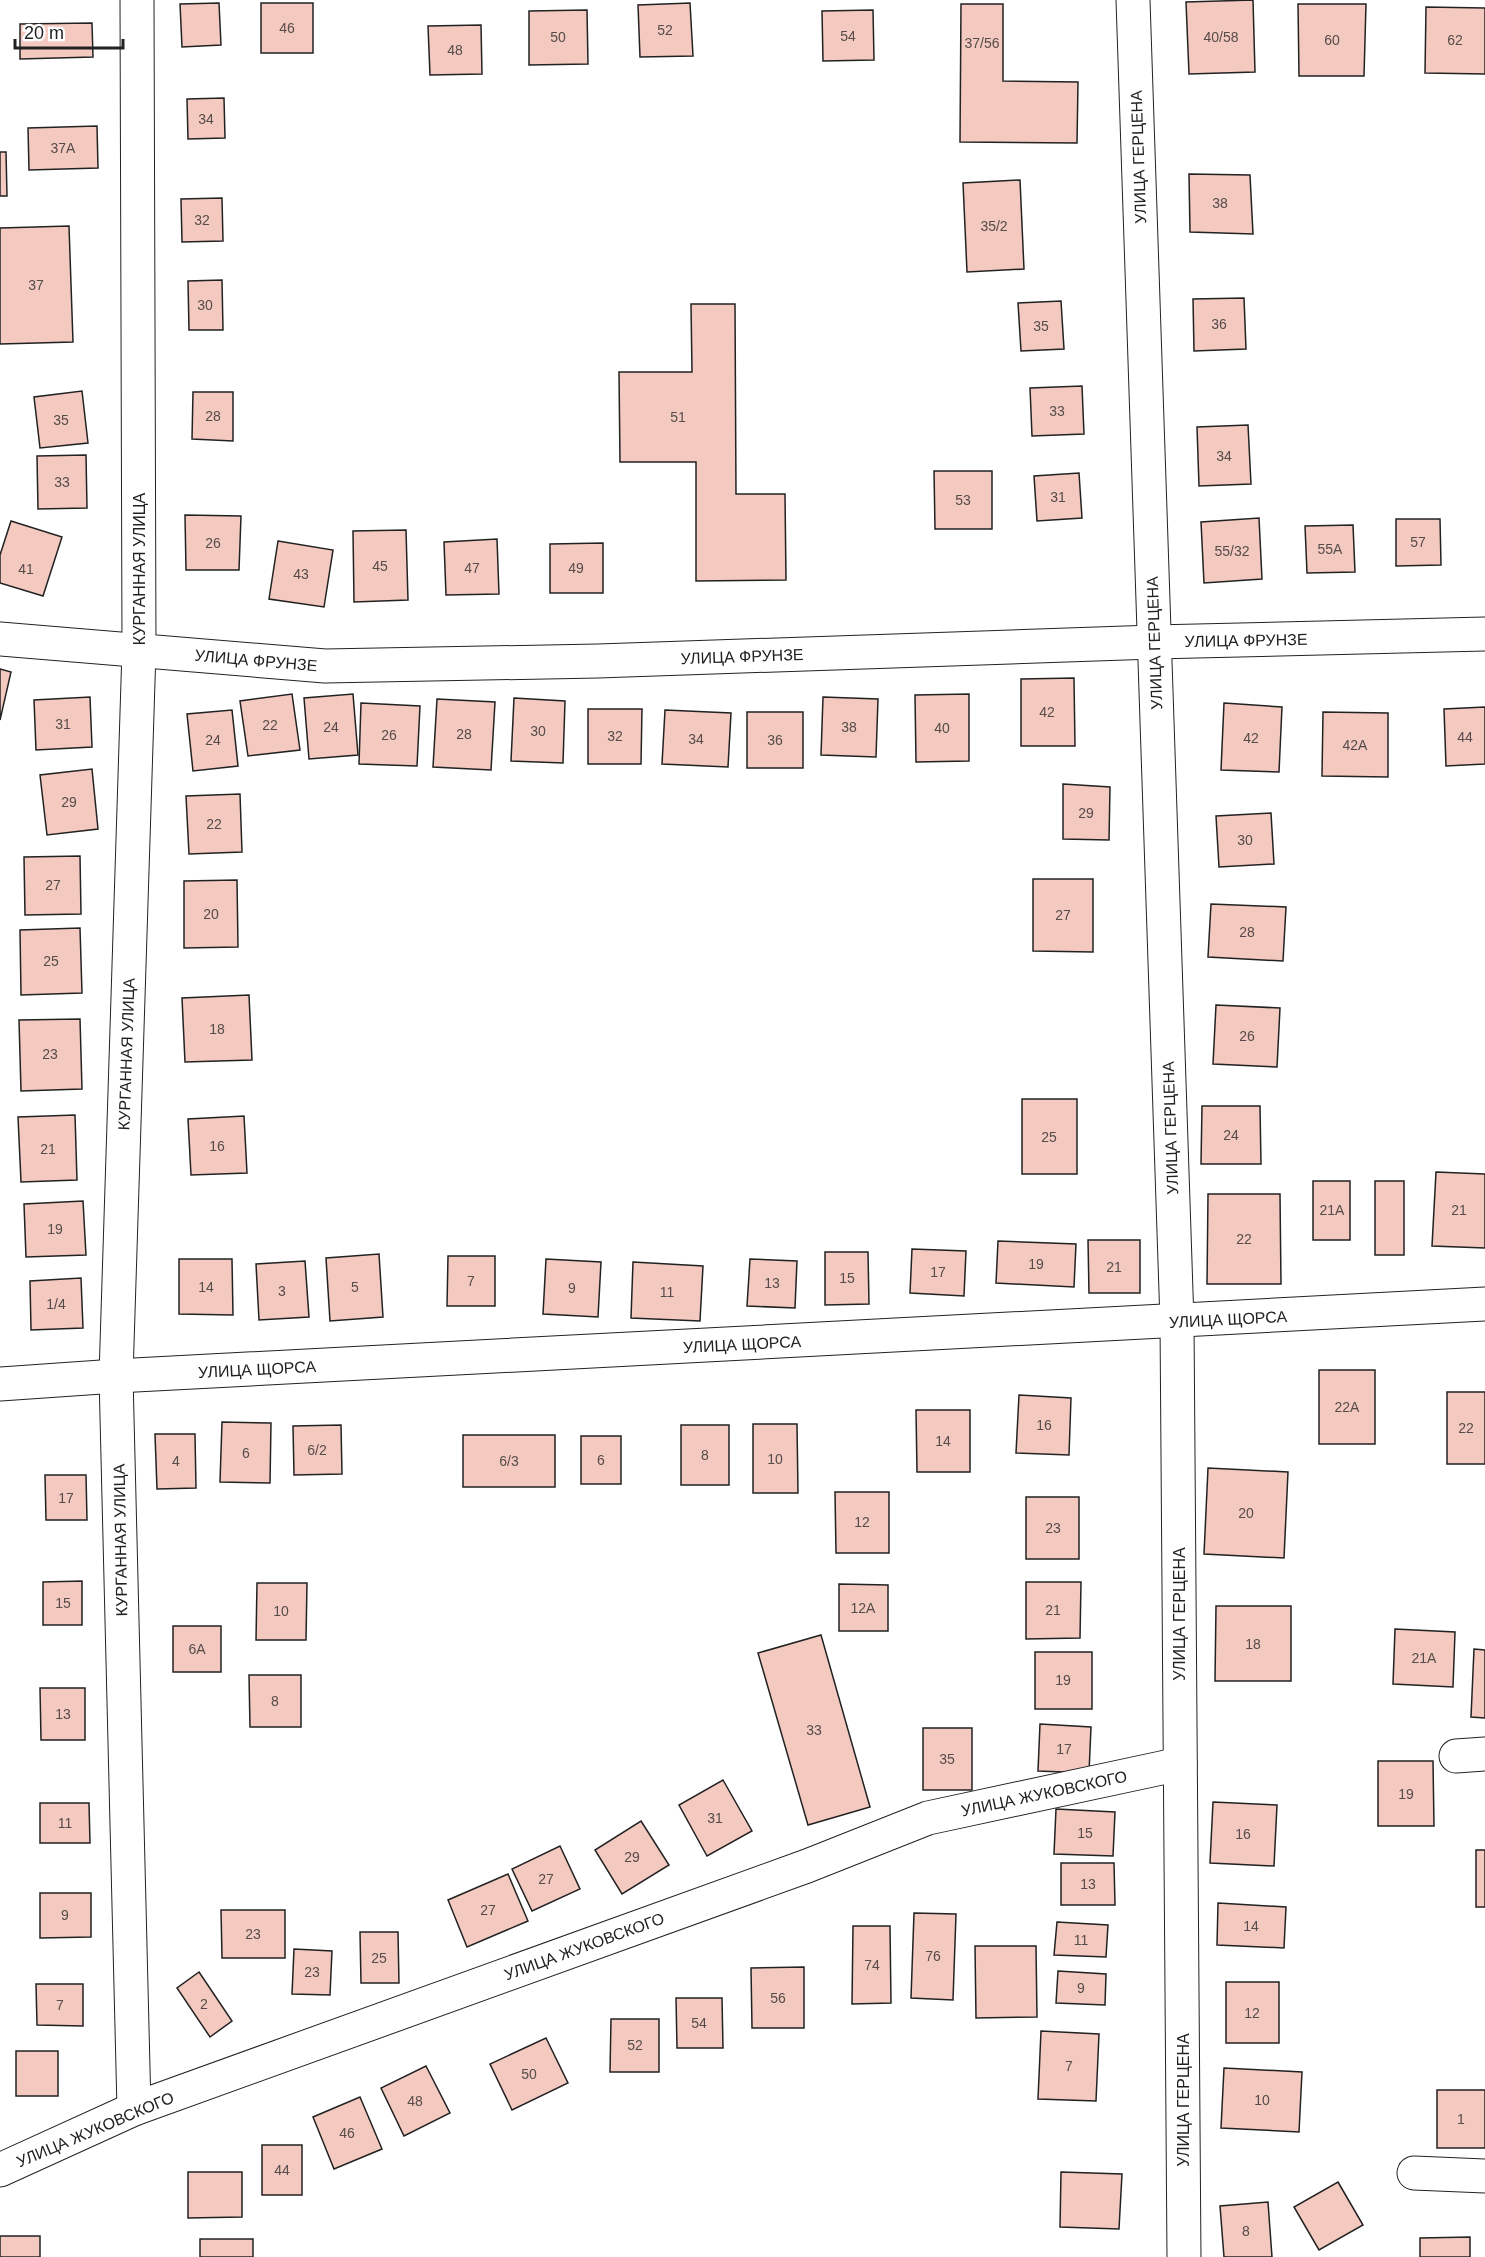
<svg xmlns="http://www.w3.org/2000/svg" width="1485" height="2257" font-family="Arial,sans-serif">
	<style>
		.building { fill: #f3c9c0; stroke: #222; stroke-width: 1.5 }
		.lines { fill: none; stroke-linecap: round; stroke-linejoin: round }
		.minor-casing { stroke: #222; stroke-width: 35 }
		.minor { stroke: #fff; stroke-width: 33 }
		.labels { text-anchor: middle; stroke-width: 4.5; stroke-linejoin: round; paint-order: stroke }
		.number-label { font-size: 14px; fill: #564c4a }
		.street-label { font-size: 16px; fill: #222; stroke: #fff }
	</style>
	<rect width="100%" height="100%" fill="#fff"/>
	<!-- building -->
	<g class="building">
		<polygon points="1253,0 1255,72 1189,74 1186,2"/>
		<polygon points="219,3 221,45 182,47 180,4"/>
		<rect x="261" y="3" width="52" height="50"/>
		<polygon points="690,3 693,56 640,57 638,5"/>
		<polygon points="961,4 1003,4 1003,81 1078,82 1077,143 960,142"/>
		<polygon points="1298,4 1366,4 1364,76 1299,76"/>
		<polygon points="1426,7 1485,8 1485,74 1425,73"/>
		<polygon points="587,10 588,64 529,65 529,11"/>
		<polygon points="873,10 874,60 823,61 822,11"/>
		<polygon points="92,23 93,57 20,59 20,24"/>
		<polygon points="481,25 482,74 430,75 428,26"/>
		<polygon points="224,98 225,138 188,139 187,99"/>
		<polygon points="97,126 98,168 29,170 28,128"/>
		<polygon points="0,152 6,152 7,196 0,196"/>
		<polygon points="1189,174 1250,175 1253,234 1190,232"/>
		<polygon points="1020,180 1024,269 967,272 963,183"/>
		<polygon points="222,198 223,241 182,242 181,199"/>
		<polygon points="69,226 73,342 0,344 0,228"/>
		<polygon points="222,280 223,330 189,330 188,281"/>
		<polygon points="1244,298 1246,349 1194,351 1193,299"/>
		<polygon points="1061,301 1064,349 1021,351 1018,303"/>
		<polygon points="691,304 735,304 736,494 785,494 786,580 696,581 696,462 620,462 619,372 692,372"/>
		<polygon points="1082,386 1084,434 1032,436 1030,388"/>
		<polygon points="82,391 88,443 40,448 34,397"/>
		<polygon points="193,392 233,392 233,441 192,439"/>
		<polygon points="1248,425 1251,484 1199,486 1197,427"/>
		<polygon points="86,455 87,508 38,509 37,456"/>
		<polygon points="934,471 992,471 992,529 935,529"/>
		<polygon points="1079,473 1082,518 1037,521 1034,476"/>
		<polygon points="185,515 241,516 239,570 186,570"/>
		<polygon points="1259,518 1262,579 1204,583 1201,522"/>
		<polygon points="1396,519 1440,519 1441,565 1396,566"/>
		<polygon points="11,521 62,537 43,596 0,583 0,555"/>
		<polygon points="1353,525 1355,572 1307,573 1305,526"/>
		<polygon points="406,530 408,600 354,602 353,531"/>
		<polygon points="497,539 499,594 446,595 444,542"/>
		<polygon points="278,541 333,550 324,607 269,599"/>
		<polygon points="603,543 603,593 550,593 550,544"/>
		<polygon points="0,669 11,672 0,720"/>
		<polygon points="1074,678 1075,746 1021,746 1021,679"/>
		<polygon points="292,694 300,750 248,756 240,701"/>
		<polygon points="353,694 358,755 309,759 304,698"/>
		<polygon points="969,694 969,761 916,762 915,695"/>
		<polygon points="90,697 92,747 36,750 34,700"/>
		<polygon points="823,697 878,699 876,757 821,755"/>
		<polygon points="514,698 565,701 563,763 511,761"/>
		<polygon points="437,699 495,702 491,770 433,767"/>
		<polygon points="361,703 420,706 417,766 359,764"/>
		<polygon points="1224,703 1282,707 1279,772 1221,770"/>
		<polygon points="1485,707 1485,764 1446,766 1444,709"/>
		<polygon points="588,709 642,709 641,764 588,764"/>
		<polygon points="232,710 238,766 193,771 187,714"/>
		<polygon points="665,710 731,713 728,767 662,764"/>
		<rect x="747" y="712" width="56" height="56"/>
		<polygon points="1323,712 1388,713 1388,777 1322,776"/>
		<polygon points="92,769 98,829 47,835 40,775"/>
		<polygon points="1063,784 1110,787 1109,840 1063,839"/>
		<polygon points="240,794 242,852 189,854 186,796"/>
		<polygon points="1271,813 1274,864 1219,867 1216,816"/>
		<polygon points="80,856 81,914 25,915 24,857"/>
		<polygon points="1033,879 1093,879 1093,952 1033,951"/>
		<polygon points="237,880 238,947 184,948 184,881"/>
		<polygon points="1211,904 1286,907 1283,961 1208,957"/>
		<polygon points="80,928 82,993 21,995 20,930"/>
		<polygon points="249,995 252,1060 185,1062 182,998"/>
		<polygon points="1216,1005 1280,1008 1277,1067 1213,1064"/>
		<polygon points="80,1019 82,1089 21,1091 19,1020"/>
		<rect x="1022" y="1099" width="55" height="75"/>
		<polygon points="1202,1106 1260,1106 1261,1164 1201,1164"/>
		<polygon points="75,1115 77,1180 21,1182 18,1117"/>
		<polygon points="244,1116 247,1173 191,1175 188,1119"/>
		<polygon points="1436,1172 1485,1174 1485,1248 1432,1246"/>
		<rect x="1313" y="1181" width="37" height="59"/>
		<rect x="1375" y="1181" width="29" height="74"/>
		<polygon points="1208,1194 1280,1194 1281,1284 1207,1284"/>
		<polygon points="83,1201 86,1255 26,1257 24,1204"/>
		<polygon points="1088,1240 1140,1240 1140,1293 1089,1293"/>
		<polygon points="998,1241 1076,1244 1074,1287 996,1283"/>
		<polygon points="912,1249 966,1251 964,1296 910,1293"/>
		<polygon points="825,1252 868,1252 869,1304 825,1305"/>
		<polygon points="379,1254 383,1317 330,1321 326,1258"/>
		<polygon points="448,1256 495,1256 495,1306 447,1306"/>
		<polygon points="179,1259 232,1259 233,1315 179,1314"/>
		<polygon points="546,1259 601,1262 598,1317 543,1314"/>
		<polygon points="750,1259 797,1261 795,1308 747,1306"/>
		<polygon points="305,1261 309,1317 259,1320 256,1264"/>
		<polygon points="633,1262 703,1266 700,1321 631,1318"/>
		<polygon points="81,1278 83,1328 31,1330 30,1281"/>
		<rect x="1319" y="1370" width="56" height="74"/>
		<rect x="1447" y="1392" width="38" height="72"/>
		<polygon points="1019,1395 1071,1398 1069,1455 1016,1453"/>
		<polygon points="916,1410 970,1410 970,1472 917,1472"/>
		<polygon points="222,1422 271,1423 270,1483 220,1482"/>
		<polygon points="753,1424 797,1424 798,1493 753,1493"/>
		<polygon points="341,1425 342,1474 294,1475 293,1426"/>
		<rect x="681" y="1425" width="48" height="60"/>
		<polygon points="155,1434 195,1434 196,1488 157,1489"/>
		<rect x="463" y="1435" width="92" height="52"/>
		<rect x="581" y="1436" width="40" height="48"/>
		<polygon points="1208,1468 1288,1472 1284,1558 1204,1554"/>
		<polygon points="45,1475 86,1475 87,1520 46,1520"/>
		<polygon points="835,1492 889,1492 889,1553 836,1553"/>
		<rect x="1026" y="1497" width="53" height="62"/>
		<polygon points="82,1581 82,1625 43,1625 43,1582"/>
		<polygon points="1026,1582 1081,1582 1080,1638 1026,1639"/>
		<polygon points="257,1583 307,1583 306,1640 256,1640"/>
		<polygon points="839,1584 888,1585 888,1631 839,1631"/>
		<polygon points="1216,1606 1291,1606 1291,1681 1215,1681"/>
		<rect x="173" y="1626" width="48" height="46"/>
		<polygon points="1395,1629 1455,1632 1453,1687 1393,1684"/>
		<polygon points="821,1635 870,1807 808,1825 758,1653"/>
		<polygon points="1474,1649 1485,1650 1485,1718 1471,1717"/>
		<rect x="1035" y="1652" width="57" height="57"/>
		<polygon points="249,1675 301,1675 301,1727 250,1727"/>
		<polygon points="40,1688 85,1688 85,1740 41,1740"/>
		<polygon points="1040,1724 1091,1727 1089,1773 1038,1771"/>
		<rect x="923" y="1728" width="49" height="62"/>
		<polygon points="1378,1761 1433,1761 1434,1826 1378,1826"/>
		<polygon points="723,1780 752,1831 707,1856 679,1805"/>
		<polygon points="1213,1802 1277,1805 1274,1866 1210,1863"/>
		<polygon points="40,1803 89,1803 90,1843 40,1843"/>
		<polygon points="1056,1809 1115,1812 1113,1856 1054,1854"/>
		<polygon points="641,1821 669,1865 622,1894 595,1850"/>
		<polygon points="560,1846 580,1889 532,1911 512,1869"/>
		<rect x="1476" y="1850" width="9" height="57"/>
		<polygon points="1061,1863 1114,1863 1115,1905 1061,1905"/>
		<polygon points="508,1874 528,1921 467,1947 448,1900"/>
		<polygon points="40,1893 91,1893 91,1937 40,1938"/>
		<polygon points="1218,1903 1286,1907 1284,1948 1217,1945"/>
		<polygon points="221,1910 285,1910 285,1958 222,1958"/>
		<polygon points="914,1913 956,1914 953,2000 911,1998"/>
		<polygon points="1057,1922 1108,1925 1106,1957 1054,1955"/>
		<polygon points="853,1926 890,1926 891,2003 852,2004"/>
		<polygon points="360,1932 398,1932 399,1983 361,1983"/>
		<polygon points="975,1946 1036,1946 1037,2017 976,2018"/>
		<polygon points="294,1949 332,1951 330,1995 292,1994"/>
		<polygon points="804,1967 804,2028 752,2028 751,1968"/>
		<polygon points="1058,1971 1106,1974 1105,2005 1056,2003"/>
		<polygon points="199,1972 232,2021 210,2037 177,1988"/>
		<rect x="1226" y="1982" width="53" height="61"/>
		<polygon points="36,1984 83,1984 83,2026 37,2025"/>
		<polygon points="676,1998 722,1998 723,2048 677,2048"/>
		<polygon points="611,2019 659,2019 659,2072 610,2072"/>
		<polygon points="1041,2031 1099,2034 1096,2101 1038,2099"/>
		<polygon points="546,2038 568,2083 512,2110 490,2064"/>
		<rect x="16" y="2051" width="42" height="45"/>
		<polygon points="426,2066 450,2113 404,2136 381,2088"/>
		<polygon points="1224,2068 1302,2072 1299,2132 1221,2128"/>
		<rect x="1437" y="2090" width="48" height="58"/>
		<polygon points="360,2097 382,2149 334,2169 313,2117"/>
		<rect x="262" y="2145" width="40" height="50"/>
		<polygon points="188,2172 242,2172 242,2217 188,2218"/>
		<polygon points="1061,2172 1122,2174 1119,2229 1060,2227"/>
		<polygon points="1338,2182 1363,2225 1319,2250 1294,2207"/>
		<polygon points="1268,2202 1272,2257 1224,2257 1220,2206"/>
		<rect x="0" y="2236" width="40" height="21"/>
		<polygon points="1470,2237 1470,2257 1420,2257 1420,2238"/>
		<rect x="200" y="2239" width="53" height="18"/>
	</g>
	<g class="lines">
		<!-- minor casing -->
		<g class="minor-casing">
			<g id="minor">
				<polyline points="1133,0 1177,1322 1184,2257"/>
				<polyline points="0,639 325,666 598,661 1154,642 1485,634"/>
				<polyline points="0,1384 116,1376 1485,1304"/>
				<polyline points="1456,1756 1485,1754"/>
				<polyline points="134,2109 116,1376 139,650 137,0"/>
				<polyline points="0,2170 134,2109 807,1866 928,1818 1180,1764"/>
				<polyline points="1414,2173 1485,2176"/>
			</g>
		</g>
		<!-- minor -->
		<use href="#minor" class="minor"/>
	</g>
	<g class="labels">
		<!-- number labels -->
		<g class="number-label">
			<text x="287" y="33">46</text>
			<text x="665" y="35">52</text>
			<text x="848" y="41">54</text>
			<text x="558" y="42">50</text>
			<text x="1221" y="42">40/58</text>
			<text x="1332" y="45">60</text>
			<text x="1455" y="45">62</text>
			<text x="982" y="48">37/56</text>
			<text x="455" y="55">48</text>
			<text x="206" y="124">34</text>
			<text x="63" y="153">37А</text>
			<text x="1220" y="208">38</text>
			<text x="202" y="225">32</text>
			<text x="994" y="231">35/2</text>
			<text x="36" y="290">37</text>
			<text x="205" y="310">30</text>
			<text x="1219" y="329">36</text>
			<text x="1041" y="331">35</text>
			<text x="1057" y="416">33</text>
			<text x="213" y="421">28</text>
			<text x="678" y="422">51</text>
			<text x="61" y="425">35</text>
			<text x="1224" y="461">34</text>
			<text x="62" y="487">33</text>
			<text x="1058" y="502">31</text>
			<text x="963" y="505">53</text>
			<text x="1418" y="547">57</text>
			<text x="213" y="548">26</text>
			<text x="1330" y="554">55А</text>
			<text x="1232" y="556">55/32</text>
			<text x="380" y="571">45</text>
			<text x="472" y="573">47</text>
			<text x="576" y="573">49</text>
			<text x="26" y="574">41</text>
			<text x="301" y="579">43</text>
			<text x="1047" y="717">42</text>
			<text x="63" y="729">31</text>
			<text x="270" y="730">22</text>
			<text x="331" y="732">24</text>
			<text x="849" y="732">38</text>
			<text x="942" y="733">40</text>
			<text x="538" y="736">30</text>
			<text x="464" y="739">28</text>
			<text x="389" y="740">26</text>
			<text x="615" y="741">32</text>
			<text x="1465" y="742">44</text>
			<text x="1251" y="743">42</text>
			<text x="696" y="744">34</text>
			<text x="213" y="745">24</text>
			<text x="775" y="745">36</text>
			<text x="1355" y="750">42А</text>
			<text x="69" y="807">29</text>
			<text x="1086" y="818">29</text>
			<text x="214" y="829">22</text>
			<text x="1245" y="845">30</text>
			<text x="53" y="890">27</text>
			<text x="211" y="919">20</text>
			<text x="1063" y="920">27</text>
			<text x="1247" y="937">28</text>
			<text x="51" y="966">25</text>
			<text x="217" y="1034">18</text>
			<text x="1247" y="1041">26</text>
			<text x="50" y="1059">23</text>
			<text x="1231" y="1140">24</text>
			<text x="1049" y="1142">25</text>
			<text x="217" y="1151">16</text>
			<text x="48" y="1154">21</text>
			<text x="1332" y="1215">21А</text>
			<text x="1459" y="1215">21</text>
			<text x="55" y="1234">19</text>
			<text x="1244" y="1244">22</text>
			<text x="1036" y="1269">19</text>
			<text x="1114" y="1272">21</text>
			<text x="938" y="1277">17</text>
			<text x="847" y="1283">15</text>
			<text x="471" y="1286">7</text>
			<text x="772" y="1288">13</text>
			<text x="206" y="1292">14</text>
			<text x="355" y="1292">5</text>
			<text x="572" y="1293">9</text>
			<text x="282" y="1296">3</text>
			<text x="667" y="1297">11</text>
			<text x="56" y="1309">1/4</text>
			<text x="1347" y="1412">22А</text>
			<text x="1044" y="1430">16</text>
			<text x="1466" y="1433">22</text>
			<text x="943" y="1446">14</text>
			<text x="317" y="1455">6/2</text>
			<text x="246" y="1458">6</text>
			<text x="705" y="1460">8</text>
			<text x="775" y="1464">10</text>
			<text x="601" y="1465">6</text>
			<text x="176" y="1466">4</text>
			<text x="509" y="1466">6/3</text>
			<text x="66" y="1503">17</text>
			<text x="1246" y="1518">20</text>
			<text x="862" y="1527">12</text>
			<text x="1053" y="1533">23</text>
			<text x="63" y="1608">15</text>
			<text x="863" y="1613">12А</text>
			<text x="1053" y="1615">21</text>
			<text x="281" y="1616">10</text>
			<text x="1253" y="1649">18</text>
			<text x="197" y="1654">6А</text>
			<text x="1424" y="1663">21А</text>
			<text x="1063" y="1685">19</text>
			<text x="275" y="1706">8</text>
			<text x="63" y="1719">13</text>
			<text x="814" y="1735">33</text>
			<text x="1064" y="1754">17</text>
			<text x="947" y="1764">35</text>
			<text x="1406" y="1799">19</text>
			<text x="715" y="1823">31</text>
			<text x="65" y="1828">11</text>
			<text x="1085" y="1838">15</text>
			<text x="1243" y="1839">16</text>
			<text x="632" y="1862">29</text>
			<text x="546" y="1884">27</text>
			<text x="1088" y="1889">13</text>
			<text x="488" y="1915">27</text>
			<text x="65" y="1920">9</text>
			<text x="1251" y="1931">14</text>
			<text x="253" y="1939">23</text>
			<text x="1081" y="1945">11</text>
			<text x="933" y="1961">76</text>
			<text x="379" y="1963">25</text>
			<text x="872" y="1970">74</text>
			<text x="312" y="1977">23</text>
			<text x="1081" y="1993">9</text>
			<text x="778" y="2003">56</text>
			<text x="204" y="2009">2</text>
			<text x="60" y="2010">7</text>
			<text x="1252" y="2018">12</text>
			<text x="699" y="2028">54</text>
			<text x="635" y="2050">52</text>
			<text x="1069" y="2071">7</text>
			<text x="529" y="2079">50</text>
			<text x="1262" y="2105">10</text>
			<text x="415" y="2106">48</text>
			<text x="1461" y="2124">1</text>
			<text x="347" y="2138">46</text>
			<text x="282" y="2175">44</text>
			<text x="1246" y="2236">8</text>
		</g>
		<!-- street labels -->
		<g class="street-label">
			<text transform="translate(1138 157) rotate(-92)" y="6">УЛИЦА ГЕРЦЕНА</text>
			<text transform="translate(139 569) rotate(-90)" y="6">КУРГАННАЯ УЛИЦА</text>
			<text transform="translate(1246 640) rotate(-1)" y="6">УЛИЦА ФРУНЗЕ</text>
			<text transform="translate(1154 643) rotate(-92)" y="6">УЛИЦА ГЕРЦЕНА</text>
			<text transform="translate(742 656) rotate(-2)" y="6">УЛИЦА ФРУНЗЕ</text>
			<text transform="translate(256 660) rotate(5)" y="6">УЛИЦА ФРУНЗЕ</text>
			<text transform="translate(126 1054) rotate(-88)" y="6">КУРГАННАЯ УЛИЦА</text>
			<text transform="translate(1170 1128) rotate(-92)" y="6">УЛИЦА ГЕРЦЕНА</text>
			<text transform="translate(1228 1319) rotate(-3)" y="6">УЛИЦА ЩОРСА</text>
			<text transform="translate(742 1344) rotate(-3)" y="6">УЛИЦА ЩОРСА</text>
			<text transform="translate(257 1369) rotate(-3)" y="6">УЛИЦА ЩОРСА</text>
			<text transform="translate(120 1540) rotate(-91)" y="6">КУРГАННАЯ УЛИЦА</text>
			<text transform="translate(1179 1614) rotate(-90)" y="6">УЛИЦА ГЕРЦЕНА</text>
			<text transform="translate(1044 1793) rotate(-12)" y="6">УЛИЦА ЖУКОВСКОГО</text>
			<text transform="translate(584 1946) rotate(-20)" y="6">УЛИЦА ЖУКОВСКОГО</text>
			<text transform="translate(1183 2100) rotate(-90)" y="6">УЛИЦА ГЕРЦЕНА</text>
			<text transform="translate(95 2129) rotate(-23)" y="6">УЛИЦА ЖУКОВСКОГО</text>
		</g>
	</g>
	<!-- scale -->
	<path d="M15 39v9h108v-9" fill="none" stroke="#222222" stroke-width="3"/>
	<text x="24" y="39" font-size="18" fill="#222222" stroke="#ffffff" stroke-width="4.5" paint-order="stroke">20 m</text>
</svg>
